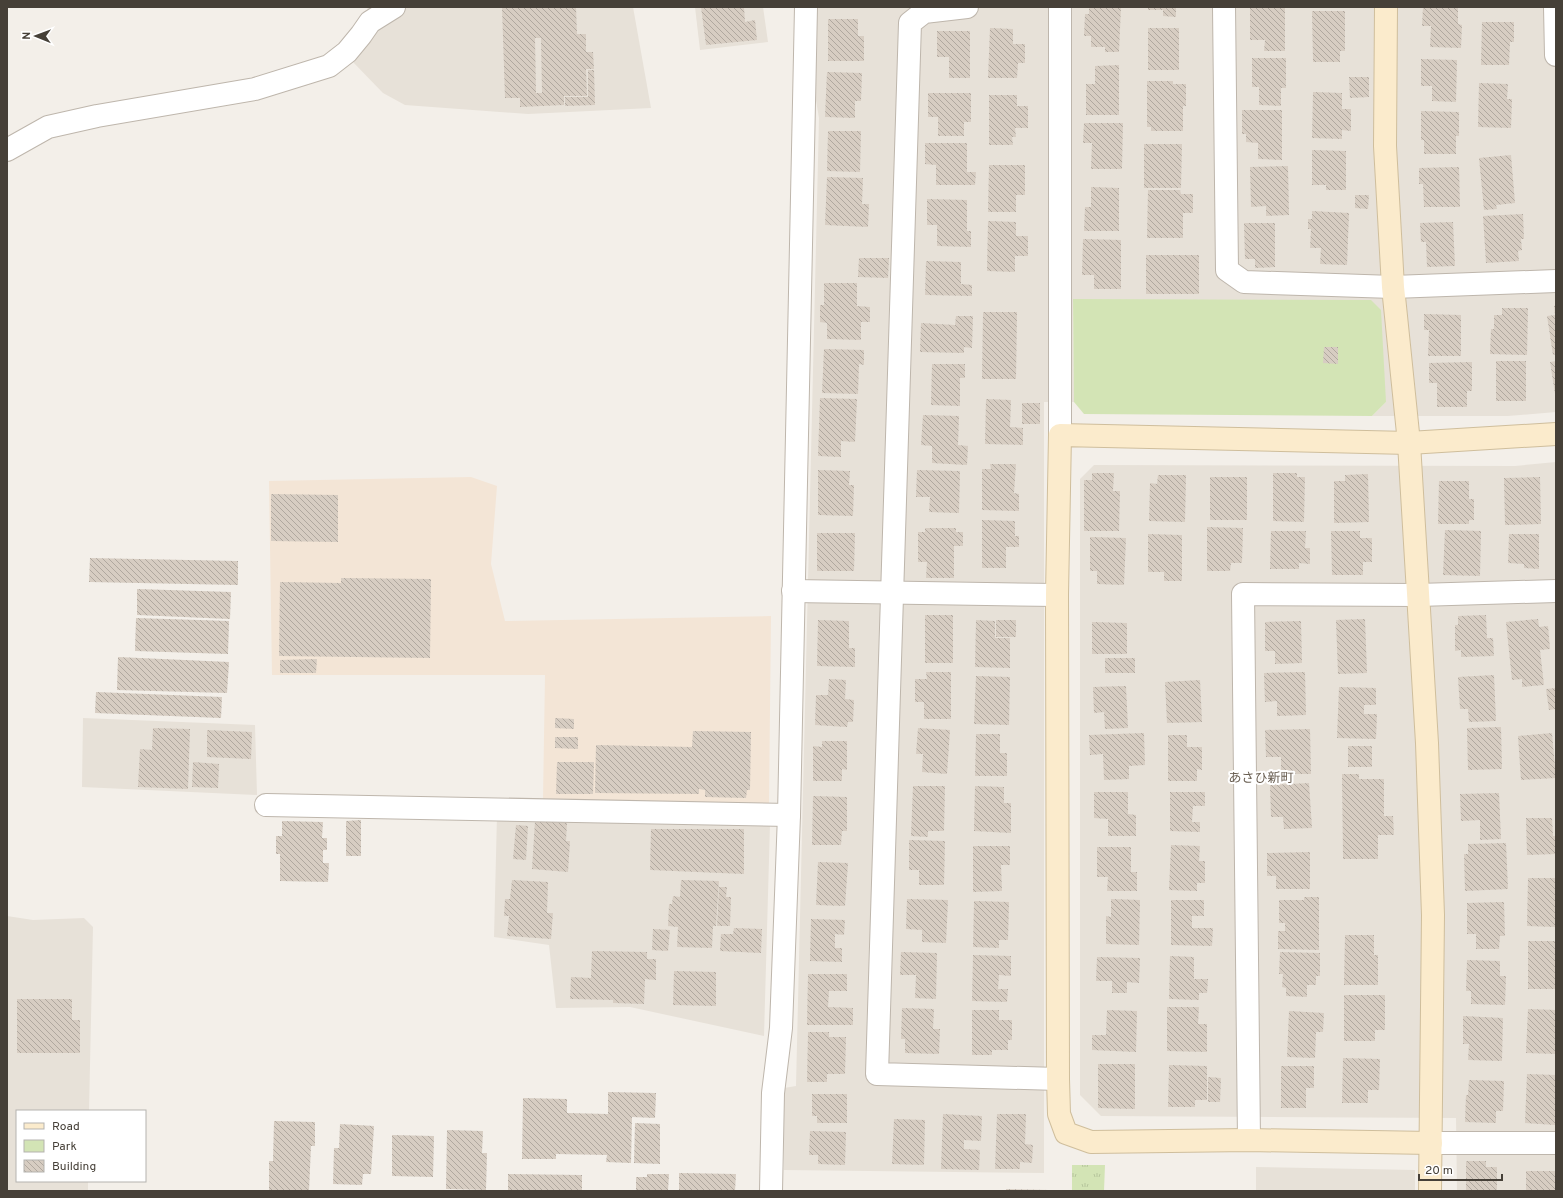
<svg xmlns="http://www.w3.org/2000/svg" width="1563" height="1198" font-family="Overpass,'Noto Sans JP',sans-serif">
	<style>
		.residential { fill: #e7e1d8 }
		.commercial { fill: #f3e5d6 }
		.grass { fill: url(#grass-tufts) }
		.green { fill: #d3e4b5 }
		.building { fill: url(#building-back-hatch); fill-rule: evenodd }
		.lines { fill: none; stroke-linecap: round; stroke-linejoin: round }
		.street-casing { stroke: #beb6ac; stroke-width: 24 }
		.secondary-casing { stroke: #cfbe9c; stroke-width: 24 }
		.street { stroke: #fff; stroke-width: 22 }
		.secondary { stroke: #fbebcc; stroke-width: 22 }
		.labels { text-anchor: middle; stroke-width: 4; stroke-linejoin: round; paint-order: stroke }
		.quarter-label { font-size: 13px; fill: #685d50; stroke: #fff }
	</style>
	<defs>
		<pattern id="grass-tufts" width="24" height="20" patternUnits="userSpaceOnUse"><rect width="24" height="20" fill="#d3e4b5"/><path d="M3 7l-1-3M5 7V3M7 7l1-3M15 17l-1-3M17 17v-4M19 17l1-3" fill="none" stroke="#b6c59c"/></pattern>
		<pattern id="building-back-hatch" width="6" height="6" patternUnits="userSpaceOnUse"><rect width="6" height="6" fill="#d7cdc2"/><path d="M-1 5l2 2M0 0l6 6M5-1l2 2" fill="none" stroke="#b0a89f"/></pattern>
	</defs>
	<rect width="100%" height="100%" fill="#f3efe9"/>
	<!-- residential -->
	<g class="residential">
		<polygon points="368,7 633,7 651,108 528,114 405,105 383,93 351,60"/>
		<polygon points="695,7 763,7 768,42 700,50"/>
		<polygon points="800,7 1556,7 1556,412 1508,416 1372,416 1386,402 1073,299 1074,402 1044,402 1044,1173 784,1170 784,1088 796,1086 819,118"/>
		<polygon points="1556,462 1556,1191 1457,1191 1456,1118 1101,1116 1080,1095 1080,479 1094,465 1515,466"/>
		<polygon points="83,718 255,725 257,795 82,787"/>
		<polygon points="497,815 770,824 764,1036 630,1007 556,1008 549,945 494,937"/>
		<polygon points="7,916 33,920 84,918 93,927 89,1111 17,1111 17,1181 88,1181 88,1191 7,1191"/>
		<polygon points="1256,1167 1415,1170 1415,1191 1256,1191"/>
	</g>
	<!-- commercial -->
	<polygon class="commercial" points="471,477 497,486 491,564 505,621 771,616 769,803 543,800 545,675 272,675 269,481"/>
	<!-- grass -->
	<polygon class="grass" points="1072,1165 1105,1165 1104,1191 1072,1191"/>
	<!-- green -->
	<polygon class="green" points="1073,299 1371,300 1381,310 1386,402 1372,416 1084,414 1074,402"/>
	<!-- building -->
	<g class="building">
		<path d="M502 7H576L577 34H586V52H593L594 69H586L587 96H564V105L520 107V98H505ZM535 38H541L542 93H536Z"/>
		<polygon points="701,7 744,7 745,22 755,20 757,40 706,45"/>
		<polygon points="1089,7 1121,7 1119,52 1105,52 1105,47 1091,47 1091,36 1084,36 1085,14 1089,14"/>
		<polygon points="1148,7 1176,7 1176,17 1163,16 1163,10 1148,10"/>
		<polygon points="1250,7 1285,7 1285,51 1264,51 1265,40 1250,40"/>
		<polygon points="1423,7 1458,7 1458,24 1462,25 1461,48 1430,47 1431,26 1422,26"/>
		<polygon points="1312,11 1345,11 1345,51 1340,51 1340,62 1313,62"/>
		<polygon points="828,19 858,19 858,36 864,36 864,61 828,61"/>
		<polygon points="1482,22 1514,22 1514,42 1510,42 1509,65 1481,65"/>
		<polygon points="990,28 1013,29 1013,44 1025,44 1025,63 1018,63 1017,78 988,78"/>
		<rect x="1148" y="28" width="31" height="42"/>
		<polygon points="937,31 970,31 970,78 949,78 949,57 937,57"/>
		<polygon points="1252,58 1286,58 1286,88 1281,88 1281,106 1259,105 1259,87 1252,87"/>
		<polygon points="1421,59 1457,60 1456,102 1432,101 1432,86 1421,86"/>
		<polygon points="1119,65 1119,115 1086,115 1086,84 1095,84 1095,66"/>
		<polygon points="588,70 594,70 595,105 565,106 565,97 588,97"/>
		<polygon points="827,72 862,73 861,101 855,101 855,118 825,117"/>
		<polygon points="1349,77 1369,77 1369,97 1350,98"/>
		<polygon points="1147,81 1173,81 1173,84 1186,84 1186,106 1183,106 1183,131 1151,131 1151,127 1147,127"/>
		<polygon points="1479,83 1508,84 1507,99 1512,99 1511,128 1478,127"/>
		<polygon points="1313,92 1342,93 1342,109 1351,109 1351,131 1342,130 1342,139 1312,138"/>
		<polygon points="928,93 971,93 971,122 964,122 964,136 938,136 938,117 928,117"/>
		<polygon points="989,95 1017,95 1017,106 1028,106 1028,128 1015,128 1016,137 1012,137 1013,145 989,145"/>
		<polygon points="1242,110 1282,110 1282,160 1258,159 1258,143 1246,142 1246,134 1242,134"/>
		<polygon points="1421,111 1459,112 1459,136 1456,136 1456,154 1424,154 1424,140 1421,140"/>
		<polygon points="1084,123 1123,123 1122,169 1091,169 1092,143 1083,143"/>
		<polygon points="828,131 861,131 860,172 827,171"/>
		<polygon points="925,143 967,143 967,172 976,172 975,185 936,185 936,165 925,164"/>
		<polygon points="1144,144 1182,144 1181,188 1144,188"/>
		<polygon points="1312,150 1346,151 1346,190 1326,190 1326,185 1312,185"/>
		<polygon points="1511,155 1515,203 1496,205 1497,209 1484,210 1479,158"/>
		<polygon points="989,165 1025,165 1025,195 1016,195 1016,212 988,212"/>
		<polygon points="1288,166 1289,215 1266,216 1266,206 1251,207 1250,167"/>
		<polygon points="1459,167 1460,207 1424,207 1423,184 1419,184 1419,168"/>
		<polygon points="827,177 863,178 862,204 869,204 868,227 825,225"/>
		<polygon points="1091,187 1119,188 1119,231 1084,231 1085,207 1091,207"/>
		<polygon points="1148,190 1180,190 1181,194 1193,194 1193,213 1183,213 1183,238 1147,238"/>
		<polygon points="1355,195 1369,195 1368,209 1355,208"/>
		<polygon points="927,199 967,200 967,231 971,231 971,247 937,246 937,225 927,225"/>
		<polygon points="1312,211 1349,213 1347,265 1320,264 1321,248 1310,248 1311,229 1308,229 1308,219 1312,219"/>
		<polygon points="1523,214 1524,239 1521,239 1522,250 1518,251 1519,261 1486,263 1483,216"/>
		<polygon points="988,221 1016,222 1016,236 1028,236 1028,256 1015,256 1015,272 987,271"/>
		<polygon points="1453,222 1455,266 1427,267 1426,242 1421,242 1420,223"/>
		<polygon points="1244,223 1275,223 1275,267 1255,268 1255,259 1245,259"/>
		<polygon points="1083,239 1121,240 1121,289 1094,289 1094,275 1082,275"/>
		<rect x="1146" y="255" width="53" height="39"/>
		<polygon points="859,258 889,258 888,278 858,277"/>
		<polygon points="926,261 961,262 961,284 972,285 972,296 925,295"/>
		<polygon points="824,283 857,283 857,306 870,307 870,322 861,322 861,340 827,339 827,323 820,322 820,305 824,305"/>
		<polygon points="1556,305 1556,354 1553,355 1547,316 1555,315 1554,306"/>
		<polygon points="1502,308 1528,308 1527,355 1490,354 1491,329 1494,329 1494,315 1502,315"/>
		<polygon points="983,312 1017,312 1016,379 982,379"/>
		<polygon points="1424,314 1461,315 1461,356 1428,356 1429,330 1424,330"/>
		<polygon points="956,316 973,316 972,348 964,347 964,353 920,352 921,323 955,325"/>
		<polygon points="1324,347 1338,347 1338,364 1323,363"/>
		<polygon points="824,349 864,350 864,365 859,364 858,394 822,393"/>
		<rect x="1496" y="361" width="30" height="40"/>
		<polygon points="1556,361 1556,394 1555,394 1550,362"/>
		<polygon points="1472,362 1472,391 1467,391 1467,407 1437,407 1437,383 1429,383 1429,363"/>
		<polygon points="932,364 965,364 965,378 960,378 960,406 931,405"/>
		<polygon points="820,398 857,399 855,442 841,441 841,457 818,456"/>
		<polygon points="986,399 1011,400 1010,427 1023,428 1023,445 985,444"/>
		<rect x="1022" y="403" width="18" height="21"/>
		<polygon points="923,415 959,416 958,445 968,446 967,465 932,463 932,446 921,445"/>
		<polygon points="990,464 1016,464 1014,493 1019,494 1019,511 982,510 982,469 991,469"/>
		<polygon points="818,470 850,471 849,485 854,485 853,516 818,515"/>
		<polygon points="917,470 960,471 959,513 929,512 930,497 916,497"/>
		<polygon points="1092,473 1114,473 1113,491 1120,491 1119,531 1084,531 1084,480 1092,480"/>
		<polygon points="1273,473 1297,473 1297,477 1305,477 1304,522 1273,521"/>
		<polygon points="1368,474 1369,522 1334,523 1334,481 1345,481 1345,475"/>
		<polygon points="1158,475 1186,475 1185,522 1149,521 1150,483 1157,484"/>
		<rect x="1210" y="477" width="37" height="43"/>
		<polygon points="1540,477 1541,524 1505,525 1504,478"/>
		<polygon points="1439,481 1469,481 1469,499 1474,499 1474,520 1469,520 1469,524 1438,524"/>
		<polygon points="271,494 338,495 338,542 271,541"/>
		<polygon points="982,520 1015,521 1015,536 1019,536 1019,547 1006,547 1006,568 982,568"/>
		<polygon points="1207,527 1243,528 1242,563 1231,563 1230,571 1207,571"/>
		<polygon points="925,528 956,528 956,532 963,532 963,546 954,546 954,578 926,578 927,562 918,562 918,532 925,532"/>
		<polygon points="1445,530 1481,531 1480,576 1443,575"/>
		<polygon points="1271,531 1306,531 1305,548 1310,548 1310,564 1299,563 1299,569 1270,569"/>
		<polygon points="1331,531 1360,531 1360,538 1372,538 1372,562 1363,562 1363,575 1332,575"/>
		<polygon points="817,533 855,533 854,571 817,571"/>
		<polygon points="1148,534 1182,535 1182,581 1164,581 1164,572 1148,572"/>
		<polygon points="1509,534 1539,534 1539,569 1524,568 1524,564 1508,563"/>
		<polygon points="1090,537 1126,538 1124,585 1097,584 1097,571 1090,571"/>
		<polygon points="90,558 238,561 238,585 89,582"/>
		<polygon points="341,578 431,579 430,658 279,656 280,582 341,583"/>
		<polygon points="137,589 231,592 230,619 137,615"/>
		<rect x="925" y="615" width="28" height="48"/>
		<polygon points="1486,615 1487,638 1493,638 1494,656 1461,657 1461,650 1455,651 1455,625 1458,625 1458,616"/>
		<polygon points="136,618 229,621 228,654 135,651"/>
		<polygon points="1365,619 1367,673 1338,674 1336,620"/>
		<polygon points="1538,619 1539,627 1548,626 1550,649 1540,650 1544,685 1522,687 1522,679 1512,680 1506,622"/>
		<polygon points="818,620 849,621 849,648 855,648 855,667 817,666"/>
		<polygon points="976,620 995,621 995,638 1010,638 1010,668 975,667"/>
		<rect x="996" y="620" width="20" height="17"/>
		<polygon points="1301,621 1302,663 1275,664 1275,651 1265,651 1265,622"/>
		<polygon points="1092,622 1127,623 1127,654 1092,654"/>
		<polygon points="118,657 229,662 227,693 117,690"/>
		<rect x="1105" y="658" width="30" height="15"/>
		<polygon points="317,659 316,673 280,673 280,660"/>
		<polygon points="926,672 951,672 951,719 924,719 924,702 915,702 915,679 927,679"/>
		<polygon points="1305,672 1306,715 1277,716 1277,701 1265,702 1264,673"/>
		<polygon points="1494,675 1496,721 1469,722 1468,709 1460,709 1458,677"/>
		<polygon points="976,676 1010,677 1009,725 974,724"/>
		<polygon points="829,679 846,680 845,699 854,700 853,722 848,722 847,727 815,725 816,695 828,695"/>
		<polygon points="1200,680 1202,722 1167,723 1165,682"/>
		<polygon points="1126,686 1128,728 1105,729 1104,712 1094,713 1093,687"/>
		<polygon points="1339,687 1376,688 1376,705 1364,705 1364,714 1377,714 1376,739 1337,738"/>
		<polygon points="1556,688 1556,709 1549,710 1546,689"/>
		<polygon points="96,692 222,697 221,718 95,713"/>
		<polygon points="555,718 574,719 574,729 555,728"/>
		<polygon points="1501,727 1502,769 1468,770 1467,728"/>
		<polygon points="153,728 190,729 188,789 138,787 140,749 152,750"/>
		<polygon points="918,728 950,730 947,774 922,772 923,754 916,754"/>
		<polygon points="1310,729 1311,774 1281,774 1281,757 1266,757 1265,730"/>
		<polygon points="207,730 252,732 251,759 207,757"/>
		<polygon points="693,731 751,732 750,790 747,790 746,798 705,797 705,790 699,789 699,794 595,793 596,745 692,747"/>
		<polygon points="1144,733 1145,765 1129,766 1129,779 1104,780 1103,754 1090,755 1089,735"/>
		<polygon points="1552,733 1556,778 1521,780 1518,736"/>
		<polygon points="976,734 1000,734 1000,753 1007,753 1007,776 975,776"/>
		<polygon points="1168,735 1187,735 1187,747 1202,747 1202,770 1197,769 1197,781 1168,781"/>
		<polygon points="555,737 578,737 578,749 555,748"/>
		<polygon points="822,741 847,741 847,770 842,769 842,781 813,781 813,746 822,747"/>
		<rect x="1348" y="746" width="24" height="21"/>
		<polygon points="193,762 219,764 218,788 192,787"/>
		<polygon points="557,762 594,762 593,794 556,794"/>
		<polygon points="1342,774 1359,774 1359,779 1384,779 1384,816 1393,816 1394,835 1378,835 1378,859 1343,859"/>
		<polygon points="1309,783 1312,828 1284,829 1283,817 1271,817 1270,785"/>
		<polygon points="913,786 945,786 944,831 928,831 928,837 911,836"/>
		<polygon points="975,786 1004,787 1004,803 1011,803 1011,833 974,831"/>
		<polygon points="1094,792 1128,792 1128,814 1136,815 1136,836 1108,836 1108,819 1094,818"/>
		<polygon points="1170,792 1205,792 1205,806 1193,806 1192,822 1200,822 1200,832 1170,831"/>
		<polygon points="1499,793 1501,839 1480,840 1480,820 1461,821 1460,794"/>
		<polygon points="813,796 847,797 847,831 842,831 841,845 812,845"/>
		<polygon points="1526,818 1552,818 1553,836 1556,836 1556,854 1527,855"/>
		<polygon points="361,820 361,856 346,856 346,821"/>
		<polygon points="282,821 323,822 322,838 327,838 327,850 323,850 323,863 329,863 328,882 280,881 280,854 276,854 276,836 282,836"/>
		<polygon points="535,821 567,823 566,841 570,841 568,872 532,869"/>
		<polygon points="516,825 528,826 526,860 513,859"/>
		<polygon points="651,829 744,829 744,874 650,870"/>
		<polygon points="909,840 945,841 944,885 919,885 919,870 909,870"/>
		<polygon points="1506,843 1508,889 1465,891 1464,854 1468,854 1468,844"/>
		<polygon points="1171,845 1200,846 1199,861 1205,861 1205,883 1197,883 1197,891 1169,890"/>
		<polygon points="973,846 1010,846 1010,865 1001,865 1002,891 973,892"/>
		<polygon points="1097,847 1131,847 1131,872 1137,872 1137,891 1107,891 1108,877 1097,877"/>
		<polygon points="1310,852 1310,889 1276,889 1276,876 1267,876 1267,853"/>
		<polygon points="818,862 848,863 845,906 816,905"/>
		<polygon points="1528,878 1556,878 1556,927 1527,926"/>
		<polygon points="512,880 548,882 547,913 553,913 551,939 507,936 509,916 504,916 505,899 510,899"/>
		<polygon points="681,880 719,881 716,926 713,926 712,948 677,947 678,927 668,926 669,904 672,904 673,896 680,897"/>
		<polygon points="719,887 727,887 726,897 731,897 730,926 717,926"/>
		<polygon points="1304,897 1319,897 1319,950 1278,949 1278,931 1285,931 1285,923 1279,923 1279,900 1304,900"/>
		<polygon points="907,899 948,900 946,943 922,942 922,930 906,929"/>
		<polygon points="1111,899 1140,900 1139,945 1106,944 1106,916 1111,917"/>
		<polygon points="1171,900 1204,900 1204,916 1192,916 1192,928 1213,928 1212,946 1171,945"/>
		<polygon points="974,901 1009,902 1008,940 999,940 999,948 973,947"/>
		<polygon points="1504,902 1505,936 1500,936 1499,949 1476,949 1476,934 1467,934 1467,903"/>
		<polygon points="811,919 845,920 844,935 835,934 835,948 842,948 842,962 810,961"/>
		<polygon points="734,928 762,929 761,953 720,951 721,934 733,934"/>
		<polygon points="653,929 670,930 668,951 652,950"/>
		<polygon points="1345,935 1374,935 1374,955 1378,955 1378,985 1344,985"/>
		<rect x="1528" y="941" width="28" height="48"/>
		<polygon points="592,951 647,952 647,959 656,959 656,980 645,979 644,1004 613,1003 613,1000 570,999 571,977 591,978"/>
		<polygon points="901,952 937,953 936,999 915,998 916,975 900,975"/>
		<polygon points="1280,952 1320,953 1320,976 1316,976 1316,985 1307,985 1307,997 1286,996 1286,988 1282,987 1283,974 1279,974"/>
		<polygon points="973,955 1011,956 1011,976 999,975 998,989 1008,989 1007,1002 972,1001"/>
		<polygon points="1170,956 1194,957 1194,979 1208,979 1207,993 1199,993 1199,1000 1169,999"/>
		<polygon points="1097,957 1140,958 1139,983 1127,982 1127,993 1112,993 1112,981 1096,981"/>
		<polygon points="1467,960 1500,961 1500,976 1506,976 1505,1005 1471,1004 1471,991 1466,991"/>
		<polygon points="674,971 716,972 716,1006 673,1005"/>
		<polygon points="808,974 847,974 847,991 829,991 828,1007 853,1008 853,1025 807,1025"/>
		<polygon points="1344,995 1385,995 1385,1030 1375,1030 1375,1041 1344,1041"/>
		<polygon points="17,999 72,999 72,1020 80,1020 80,1053 17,1053"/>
		<polygon points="1167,1007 1199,1007 1198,1024 1207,1024 1207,1052 1167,1051"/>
		<polygon points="902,1008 934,1009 933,1029 940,1029 939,1054 905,1053 905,1039 901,1039"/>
		<polygon points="1528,1009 1556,1010 1556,1054 1526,1053"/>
		<polygon points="972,1010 999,1010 999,1020 1012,1020 1012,1040 1008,1040 1008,1050 992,1050 992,1055 972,1055"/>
		<polygon points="1107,1010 1137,1011 1136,1052 1092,1050 1092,1035 1106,1035"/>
		<polygon points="1289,1011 1324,1013 1323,1032 1316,1032 1315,1058 1287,1057"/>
		<polygon points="1463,1016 1503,1018 1502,1061 1468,1060 1469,1044 1463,1044"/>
		<polygon points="808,1032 829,1032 829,1037 846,1037 845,1074 827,1074 827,1082 807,1082"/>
		<polygon points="1343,1058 1380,1059 1379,1090 1368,1090 1368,1103 1342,1103"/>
		<polygon points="1098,1064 1135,1064 1135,1109 1098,1108"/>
		<polygon points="1169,1065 1207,1066 1207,1100 1195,1100 1195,1107 1168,1107"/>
		<polygon points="1281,1066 1314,1066 1314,1088 1306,1088 1306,1108 1281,1108"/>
		<polygon points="1527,1074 1556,1075 1555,1125 1525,1123"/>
		<polygon points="1208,1077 1221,1078 1220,1102 1208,1102"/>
		<polygon points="1469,1080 1504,1081 1503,1111 1496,1111 1496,1123 1465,1122 1466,1095 1468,1095"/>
		<polygon points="608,1092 656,1093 655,1118 632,1117 631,1163 606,1162 607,1155 556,1154 556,1159 522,1159 523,1098 567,1099 567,1113 608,1114"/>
		<polygon points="812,1094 847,1094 847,1123 817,1123 817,1116 812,1116"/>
		<polygon points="943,1114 982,1116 981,1141 964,1140 964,1149 980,1150 979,1170 941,1169"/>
		<polygon points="997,1114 1026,1114 1025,1144 1033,1145 1032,1163 1020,1162 1020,1169 995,1169"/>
		<polygon points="894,1119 925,1120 924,1165 892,1164"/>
		<polygon points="274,1121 315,1122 315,1146 311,1146 309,1191 269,1191 269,1161 273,1161"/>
		<polygon points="635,1123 660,1124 660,1164 634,1163"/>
		<polygon points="340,1124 374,1126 371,1174 363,1174 362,1185 333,1184 334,1148 339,1148"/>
		<polygon points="447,1130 483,1131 482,1153 487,1153 486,1190 446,1189"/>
		<polygon points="810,1131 846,1132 845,1165 818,1164 818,1155 809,1155"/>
		<polygon points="392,1135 434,1136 433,1177 392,1176"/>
		<polygon points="1466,1161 1486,1161 1486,1167 1497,1167 1497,1191 1466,1191"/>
		<rect x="1526" y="1171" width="30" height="20"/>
		<polygon points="679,1173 736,1174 735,1191 679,1191"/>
		<polygon points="508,1174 582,1175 582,1191 508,1191"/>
		<polygon points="647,1174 669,1174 668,1191 636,1191 636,1177 647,1177"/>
		<polygon points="1006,1189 1049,1190 1049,1191 1006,1191"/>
	</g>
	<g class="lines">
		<!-- street casing -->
		<g class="street-casing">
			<g id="street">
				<polyline points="967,7 924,12 910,23 877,1074 1058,1079"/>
				<polyline points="1060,7 1060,435"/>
				<polyline points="1224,7 1227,270 1244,282 1393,287 1556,281"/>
				<polyline points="1555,7 1556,55"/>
				<polyline points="7,150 48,127 97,116 255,89 329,66 347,52 361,35 370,22 394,7"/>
				<polyline points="793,591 1057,595"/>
				<polyline points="266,805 789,815"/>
				<polyline points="1249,1140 1243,594 1418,595 1556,591"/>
				<polyline points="1431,1143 1556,1143"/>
				<polyline points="771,1191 773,1093 781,1028 789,815 806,7"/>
			</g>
		</g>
		<!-- secondary casing -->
		<g class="secondary-casing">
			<g id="secondary">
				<polyline points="1386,7 1385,146 1393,287 1409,443 1427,743 1433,915 1430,1191"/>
				<polyline points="1431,1143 1249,1140 1091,1142 1066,1133 1059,1114 1058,1079 1057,595 1060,435 1409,443 1556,434"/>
			</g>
		</g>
		<!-- street -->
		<use href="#street" class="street"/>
		<!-- secondary -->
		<use href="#secondary" class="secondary"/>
	</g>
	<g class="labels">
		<!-- quarter labels -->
		<g class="quarter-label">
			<text x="1261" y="782">あさひ新町</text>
		</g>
	</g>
	<!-- border -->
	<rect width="1563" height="1198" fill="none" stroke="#464038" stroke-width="16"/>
	<!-- legend -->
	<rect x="16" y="1110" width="130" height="72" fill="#ffffff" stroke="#b5b3af"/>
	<rect x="24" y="1123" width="20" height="6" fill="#fbebcc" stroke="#b5b3af"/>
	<text x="52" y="1130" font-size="12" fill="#464038">Road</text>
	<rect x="24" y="1140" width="20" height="12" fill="#d3e4b5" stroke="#b5b3af"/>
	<text x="52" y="1150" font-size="12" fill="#464038">Park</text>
	<rect x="24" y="1160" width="20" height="12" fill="url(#building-back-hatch)" stroke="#b5b3af"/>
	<text x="52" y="1170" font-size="12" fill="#464038">Building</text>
	<!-- north arrow -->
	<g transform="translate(36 36) rotate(271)" stroke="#ffffff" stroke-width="3" paint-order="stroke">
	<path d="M0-3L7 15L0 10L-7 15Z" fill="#464038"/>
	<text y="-6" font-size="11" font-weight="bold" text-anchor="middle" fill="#464038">N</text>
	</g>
	<!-- scale -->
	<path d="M1419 1174v6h83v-6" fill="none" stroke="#464038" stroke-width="2"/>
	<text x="1425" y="1174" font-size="12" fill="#464038" stroke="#ffffff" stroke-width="3" paint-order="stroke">20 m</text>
</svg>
